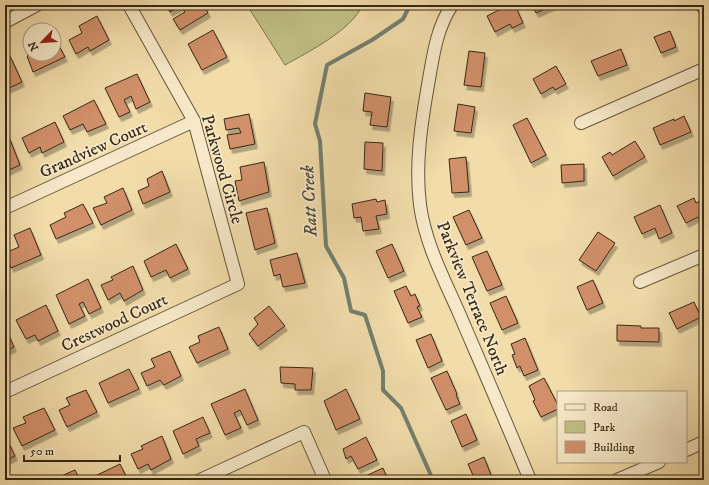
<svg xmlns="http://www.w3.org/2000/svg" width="709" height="485" font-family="'IM FELL DW Pica',serif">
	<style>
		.green { fill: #c0bf84; stroke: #7b744c }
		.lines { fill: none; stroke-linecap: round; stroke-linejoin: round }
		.stream { stroke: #738070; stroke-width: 4 }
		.building { fill: #d1906a; stroke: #362815; filter: url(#shadow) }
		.minor-casing { stroke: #65553a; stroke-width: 14 }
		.tertiary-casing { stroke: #65553a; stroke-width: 17 }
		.minor { stroke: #f6e8c8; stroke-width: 12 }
		.tertiary { stroke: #f6e8c8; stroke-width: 15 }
		.labels { text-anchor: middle; stroke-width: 3.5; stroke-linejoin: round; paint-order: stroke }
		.street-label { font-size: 17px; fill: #362815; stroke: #f6e8c8 }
		.water-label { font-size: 18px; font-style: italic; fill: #4f4d3b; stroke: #f6e8c8 }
	</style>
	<defs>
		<filter id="shadow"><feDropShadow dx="2.5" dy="4.5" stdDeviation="0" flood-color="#0004"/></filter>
	</defs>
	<rect width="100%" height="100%" fill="#f1dcaa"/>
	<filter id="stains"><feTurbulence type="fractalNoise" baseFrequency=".005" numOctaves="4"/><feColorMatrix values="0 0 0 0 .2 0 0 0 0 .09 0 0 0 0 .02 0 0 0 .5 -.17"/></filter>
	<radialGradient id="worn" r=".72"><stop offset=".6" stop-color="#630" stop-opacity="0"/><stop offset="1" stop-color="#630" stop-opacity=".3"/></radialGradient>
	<!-- green -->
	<path class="green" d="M247 5H363C350 31 310 51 285 65Z"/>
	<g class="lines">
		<!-- stream -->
		<polyline class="stream" points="410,5 403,19 372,40 327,65 315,124 320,141 326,246 344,278 351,311 365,315 383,371 383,390 401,408 433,480"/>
	</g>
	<!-- building -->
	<g class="building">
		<polygon points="166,5 204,5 208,13 180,30 173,19 185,12 181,6 170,12"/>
		<polygon points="509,5 515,5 523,23 512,28 510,24 495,32 487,16"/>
		<polygon points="532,5 554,5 536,13"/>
		<polygon points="97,16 109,40 90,51 88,47 76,54 69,40 82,33 79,26"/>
		<polygon points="213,30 227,57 202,70 188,44"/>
		<polygon points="670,31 676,47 661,53 654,37"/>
		<polygon points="54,36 65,57 33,72 27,56 31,54 54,54"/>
		<polygon points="621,49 627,65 598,76 591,61"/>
		<polygon points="469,51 485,53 481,87 464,85"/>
		<polygon points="10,56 22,82 7,89 5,87 5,58"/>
		<polygon points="556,66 566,84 555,90 553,87 541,94 533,79"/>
		<polygon points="137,74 150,102 136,109 131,96 124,100 130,112 119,117 105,88"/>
		<polygon points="365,93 391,97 387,127 370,125 372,112 363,111"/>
		<polygon points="94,100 106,124 87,132 83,124 70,130 63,116"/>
		<polygon points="458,104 475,107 471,133 454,131"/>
		<polygon points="249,114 255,144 230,149 227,135 241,133 239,128 226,130 224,119"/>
		<polygon points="684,116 691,132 660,145 653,128 674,119 674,121"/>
		<polygon points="527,118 546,155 531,163 513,125"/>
		<polygon points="55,122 64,142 42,153 40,147 29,153 22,138"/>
		<polygon points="9,137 20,165 7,171 5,166 5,138"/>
		<polygon points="635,141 645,157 613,176 602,157 610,152 612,155"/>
		<polygon points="365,142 383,143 382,171 364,169"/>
		<polygon points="466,157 469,192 452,193 449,159"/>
		<polygon points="264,162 269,192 239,201 235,181 242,180 240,167"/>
		<polygon points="584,164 584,181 562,183 561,165"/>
		<polygon points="162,171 170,192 143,204 138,191 149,186 147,179"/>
		<polygon points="123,188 132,210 101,225 93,208 107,203 104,197"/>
		<polygon points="694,198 696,203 704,199 704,219 700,221 698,217 686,223 677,206"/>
		<polygon points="376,199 377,202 385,200 387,214 376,216 379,229 363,231 361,217 354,218 352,204"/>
		<polygon points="83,204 93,223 56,239 50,225 66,217 64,213"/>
		<polygon points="660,205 672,233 659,239 655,228 642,234 634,217"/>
		<polygon points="267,208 275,243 255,250 246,213"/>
		<polygon points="469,210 482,238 466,245 453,217"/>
		<polygon points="30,228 41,255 11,268 5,253 19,247 14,235"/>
		<polygon points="598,232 615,243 596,271 579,260"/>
		<polygon points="176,244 188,269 170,278 166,270 151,277 144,261"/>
		<polygon points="392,244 404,271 388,278 376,251"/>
		<polygon points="487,251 502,285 487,291 472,257"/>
		<polygon points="297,253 305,283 283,287 280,274 274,276 270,260"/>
		<polygon points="133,266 143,290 124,301 120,293 108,300 101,285 113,280 111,277"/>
		<polygon points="88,279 101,308 89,314 83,302 79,304 85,316 69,324 56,295"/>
		<polygon points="593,280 603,303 587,310 577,287"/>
		<polygon points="406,286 411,296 415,294 420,306 417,307 422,317 408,323 394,291"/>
		<polygon points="506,296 518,323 502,330 490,303"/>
		<polygon points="694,302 701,317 677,329 669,313"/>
		<polygon points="46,305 58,331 38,341 35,335 26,339 16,320"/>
		<polygon points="269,306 285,326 258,346 249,334 258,324 254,318"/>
		<polygon points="617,325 641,326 641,328 659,328 659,342 617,341"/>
		<polygon points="5,327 14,347 5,352"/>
		<polygon points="219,327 228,349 197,363 189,347 200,342 198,336"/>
		<polygon points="431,334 442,361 428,368 416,340"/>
		<polygon points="525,338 538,370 524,376 520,366 517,368 512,355 515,354 511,344"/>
		<polygon points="170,351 181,376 164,385 160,380 147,386 141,373 155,367 151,359"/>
		<polygon points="280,367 313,368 311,390 295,390 295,384 281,383"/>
		<polygon points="129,369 139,389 108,403 99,383"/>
		<polygon points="447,371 457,394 456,395 460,404 446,410 431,378"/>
		<polygon points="544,378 558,405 558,409 541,417 533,401 535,400 529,386"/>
		<polygon points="704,384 704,396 699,386"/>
		<polygon points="245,389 258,420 247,425 240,410 234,413 241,428 225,435 211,404"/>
		<polygon points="346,389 360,419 336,430 324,401"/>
		<polygon points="86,390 97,412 67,427 59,410 70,405 66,398"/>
		<polygon points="44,408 55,430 22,446 13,428 26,423 23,417"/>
		<polygon points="466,414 477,440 462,447 451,421"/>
		<polygon points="203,417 210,433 196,439 199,446 183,454 173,431"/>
		<polygon points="5,435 15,456 5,461"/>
		<polygon points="162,436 171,459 151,470 148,464 138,469 131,454 143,449 141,446"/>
		<polygon points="366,437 377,460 358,469 351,456 346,459 343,449"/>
		<polygon points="484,457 493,480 475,480 468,464"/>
		<polygon points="120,464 128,480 91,480 91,478"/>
		<polygon points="383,468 388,480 357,480"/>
		<polygon points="75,470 80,480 52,480"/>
	</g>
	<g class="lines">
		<!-- minor casing -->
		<g class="minor-casing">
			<g id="minor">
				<path d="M452 5C436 29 433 57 428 85 421 125 415 165 420 205 425 243 444 279 459 313 483 369 507 424 530 480"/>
				<polyline points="5,22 37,5"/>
				<polyline points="581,123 704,69"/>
				<polyline points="5,208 194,121"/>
				<polyline points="640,282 704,255"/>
				<polyline points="5,392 238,284 194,121 129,5"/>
				<polyline points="686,450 704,442"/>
				<polyline points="200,480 304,432 325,480"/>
				<polyline points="617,480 659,462"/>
			</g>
		</g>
		<!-- tertiary casing -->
		<g class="tertiary-casing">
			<polyline id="tertiary" points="704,5 704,6"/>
		</g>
		<!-- minor -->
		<use href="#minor" class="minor"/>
		<!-- tertiary -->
		<use href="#tertiary" class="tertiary"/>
	</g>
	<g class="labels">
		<!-- street labels -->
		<g class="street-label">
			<text transform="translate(93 149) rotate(-24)" y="6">Grandview Court</text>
			<text transform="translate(223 169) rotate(74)" y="6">Parkwood Circle</text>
			<text transform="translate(473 298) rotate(68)" y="6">Parkview Terrace North</text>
			<text transform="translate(114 322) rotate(-25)" y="6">Crestwood Court</text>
		</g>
		<!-- water labels -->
		<g class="water-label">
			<text transform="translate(309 201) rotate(-93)" y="6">Ratt Creek</text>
		</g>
	</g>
	<!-- margin -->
	<rect width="709" height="485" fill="none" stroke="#f1dcaa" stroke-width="20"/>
	<rect x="6" y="6" width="697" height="473" fill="none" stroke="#362815" stroke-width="2"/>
	<rect x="10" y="10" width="689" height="465" fill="none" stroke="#362815"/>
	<!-- legend -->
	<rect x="557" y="391" width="130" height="72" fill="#f6e8c8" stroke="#a99b80"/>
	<rect x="565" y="404" width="20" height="6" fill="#f6e8c8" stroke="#a99b80"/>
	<text x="593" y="411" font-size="12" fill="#362815">Road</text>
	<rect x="565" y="421" width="20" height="12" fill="#c0bf84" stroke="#a99b80"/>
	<text x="593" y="431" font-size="12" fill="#362815">Park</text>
	<rect x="565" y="441" width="20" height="12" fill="#d1906a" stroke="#a99b80"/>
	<text x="593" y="451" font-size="12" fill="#362815">Building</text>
	<!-- north arrow -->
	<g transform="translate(42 42) rotate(245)"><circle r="19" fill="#f6e8c8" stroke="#a99b80"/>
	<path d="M0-3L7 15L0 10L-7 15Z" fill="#8f2418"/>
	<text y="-6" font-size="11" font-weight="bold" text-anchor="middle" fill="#362815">N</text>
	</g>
	<!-- scale -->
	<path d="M24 455v6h96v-6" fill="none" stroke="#362815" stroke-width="2"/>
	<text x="30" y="455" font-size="12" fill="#362815" stroke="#f6e8c8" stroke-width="3" paint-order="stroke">50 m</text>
	<rect width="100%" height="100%" filter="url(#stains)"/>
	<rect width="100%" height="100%" fill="url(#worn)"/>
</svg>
